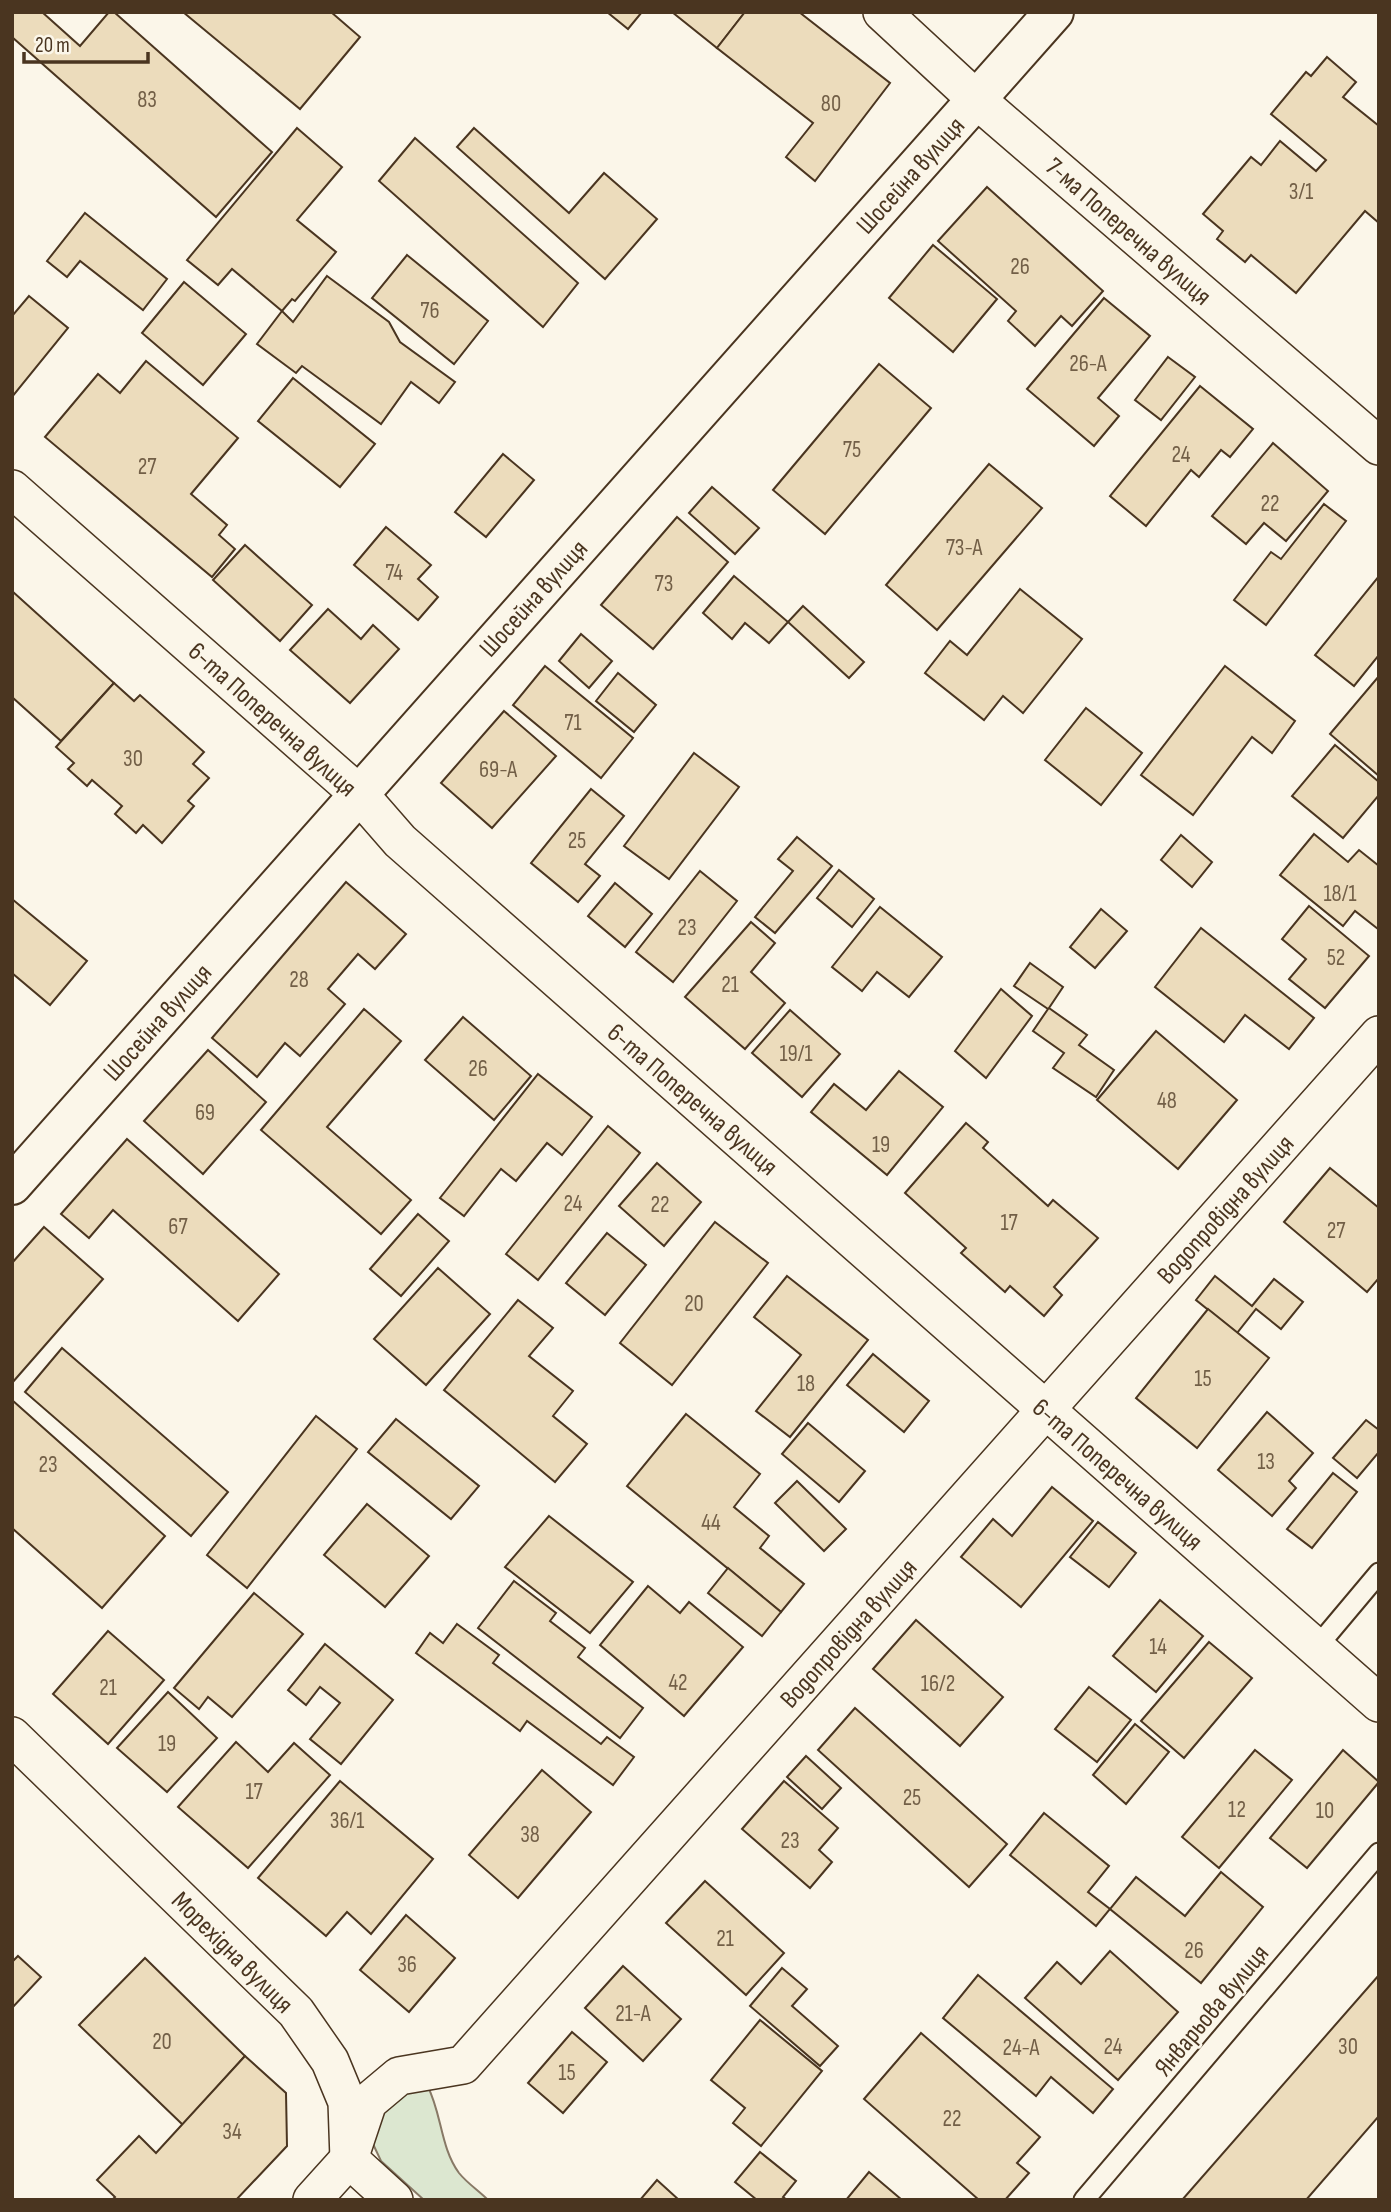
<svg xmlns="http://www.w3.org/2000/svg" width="1391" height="2212" font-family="'Sofia Sans Condensed',sans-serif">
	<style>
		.green { fill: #dce7d0; stroke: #887966; stroke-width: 2 }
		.building { fill: #ecdcbc; stroke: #4a3520; stroke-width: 2 }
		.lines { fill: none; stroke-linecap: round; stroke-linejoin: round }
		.service-casing { stroke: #4a3520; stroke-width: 23 }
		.minor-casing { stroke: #4a3520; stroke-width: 40 }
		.tertiary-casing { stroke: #4a3520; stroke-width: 42 }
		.service { stroke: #fbf6e9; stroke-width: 19 }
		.minor { stroke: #fbf6e9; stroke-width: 37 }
		.tertiary { stroke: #fbf6e9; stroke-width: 38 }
		.labels { text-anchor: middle; stroke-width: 5; stroke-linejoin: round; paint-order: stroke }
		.number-label { font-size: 23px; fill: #725f47 }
		.street-label { font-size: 26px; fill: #4a3520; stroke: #fbf6e9 }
	</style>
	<rect width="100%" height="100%" fill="#fbf6e9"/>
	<!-- green -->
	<path class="green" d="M427 2085C442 2113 440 2147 459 2173 467 2183 479 2191 488 2200H424L381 2161 373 2144 378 2105Z"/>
	<!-- building -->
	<g class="building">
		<polygon points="12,12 42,12 80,46 109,12 114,12 272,152 216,217 12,37"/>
		<polygon points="183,12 331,12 360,37 300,109"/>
		<polygon points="607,12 642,12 628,29"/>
		<polygon points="672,12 745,12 717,48"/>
		<polygon points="745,12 799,12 890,83 815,181 786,157 813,123 717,48"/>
		<polygon points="1327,57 1356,82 1343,97 1379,126 1379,223 1365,211 1296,293 1251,255 1245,262 1217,239 1223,231 1203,214 1251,157 1261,165 1280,141 1316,171 1326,160 1271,114 1306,72 1311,76"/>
		<polygon points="297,128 342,167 297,220 336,252 295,301 292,299 282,311 232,269 218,285 187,260"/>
		<polygon points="474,128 569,213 604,173 657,219 605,279 457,147"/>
		<polygon points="415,138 578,283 543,327 379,181"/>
		<polygon points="987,187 1103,291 1072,326 1061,316 1035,346 1008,321 1016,311 938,241"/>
		<polygon points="85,213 167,279 143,310 80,261 67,277 47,261"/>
		<polygon points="933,245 997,299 953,352 889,298"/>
		<polygon points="407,255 488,321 454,364 372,298"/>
		<polygon points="327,276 389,322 400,342 455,382 439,403 411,382 381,424 302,366 296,373 257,344 282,311 293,322"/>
		<polygon points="184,282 246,334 203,385 142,333"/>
		<polygon points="29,296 68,328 12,397 12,316"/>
		<polygon points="1104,298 1150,336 1098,398 1119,416 1094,446 1027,389"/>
		<polygon points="1168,357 1195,377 1161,420 1135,400"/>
		<polygon points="146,361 238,438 191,494 227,525 219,535 235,549 212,577 45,437 98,374 120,393"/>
		<polygon points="879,364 931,408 825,534 773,490"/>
		<polygon points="293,378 375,444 340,487 258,421"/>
		<polygon points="1200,386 1253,429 1230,457 1221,450 1199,477 1191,470 1146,526 1110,496"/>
		<polygon points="1273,443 1328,491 1286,541 1264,523 1246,544 1212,516"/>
		<polygon points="503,454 534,480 486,537 455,512"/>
		<polygon points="989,464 1042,508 937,630 886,585"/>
		<polygon points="712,487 759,528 735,554 689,513"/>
		<polygon points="1324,504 1346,521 1266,625 1234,600 1271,552 1281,559"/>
		<polygon points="677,517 728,562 653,649 601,605"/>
		<polygon points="386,527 431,565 418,579 438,597 418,620 354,565"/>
		<polygon points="245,545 312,605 280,641 213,580"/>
		<polygon points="734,576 788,622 769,643 745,623 732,639 703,613"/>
		<polygon points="1379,576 1379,655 1354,686 1315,655"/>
		<polygon points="1020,589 1082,639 1023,713 1003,696 984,720 925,673 950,641 967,655"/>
		<polygon points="12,591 114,683 61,741 12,697"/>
		<polygon points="803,606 864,662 849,678 788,622"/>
		<polygon points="328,609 361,639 373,625 399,649 350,703 290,650"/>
		<polygon points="581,634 612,661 589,688 559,661"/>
		<polygon points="545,666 633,738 601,778 513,705"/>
		<polygon points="1225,666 1295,721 1272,753 1252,737 1193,815 1141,775"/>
		<polygon points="618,673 656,705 634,732 596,701"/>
		<polygon points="1379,676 1379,776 1330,734"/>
		<polygon points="114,683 134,701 140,695 204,752 193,764 209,778 188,801 194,806 162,843 143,825 136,833 115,814 122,806 92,780 87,786 68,769 74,763 56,747"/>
		<polygon points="1086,708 1142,753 1101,805 1045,760"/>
		<polygon points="504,711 556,756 492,828 441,783"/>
		<polygon points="1335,745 1379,782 1379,795 1343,838 1292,796"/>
		<polygon points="694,753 739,787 669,879 624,846"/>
		<polygon points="591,789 624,816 585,864 600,876 578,902 531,863"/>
		<polygon points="1314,834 1348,862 1359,850 1379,866 1378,929 1355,911 1343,926 1280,875"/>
		<polygon points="1181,835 1212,862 1192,887 1161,860"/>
		<polygon points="797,837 832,866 775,933 755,917 793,871 778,859"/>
		<polygon points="839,870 874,899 852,927 817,898"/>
		<polygon points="700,871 737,901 673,982 636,952"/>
		<polygon points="346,882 406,934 375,969 358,954 328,989 345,1004 300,1056 285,1043 257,1077 212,1038"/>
		<polygon points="615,883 652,914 625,947 588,916"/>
		<polygon points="12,899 87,961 50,1005 12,973"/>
		<polygon points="1309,906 1369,956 1325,1008 1289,979 1306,959 1282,939"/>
		<polygon points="880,907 942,957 909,997 877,972 862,991 832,967"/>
		<polygon points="1101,909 1127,931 1095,968 1070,947"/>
		<polygon points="751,922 775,943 751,972 785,1003 745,1049 685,997"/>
		<polygon points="1201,928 1314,1018 1289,1049 1245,1015 1224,1042 1155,987"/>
		<polygon points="1030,963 1063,987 1049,1008 1087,1035 1079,1045 1114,1070 1096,1097 1053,1068 1064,1053 1033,1031 1048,1009 1014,986"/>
		<polygon points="1001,989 1032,1016 986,1078 955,1051"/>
		<polygon points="364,1009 401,1041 327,1127 411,1200 381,1234 261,1130"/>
		<polygon points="790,1010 840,1054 802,1097 752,1053"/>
		<polygon points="463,1017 531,1076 494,1120 425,1060"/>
		<polygon points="1156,1031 1237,1100 1178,1169 1097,1100"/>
		<polygon points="208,1050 266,1102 203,1174 144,1121"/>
		<polygon points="899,1071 943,1107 887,1175 811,1112 834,1084 866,1110"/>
		<polygon points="538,1074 592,1117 562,1155 547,1143 516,1181 501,1169 464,1216 440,1198"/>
		<polygon points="966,1123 988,1142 983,1148 1048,1206 1053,1200 1098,1238 1054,1287 1062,1295 1044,1316 1010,1286 1005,1292 961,1253 966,1248 905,1193"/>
		<polygon points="608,1126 640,1153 538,1280 506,1254"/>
		<polygon points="127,1139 279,1274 238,1321 113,1210 89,1238 61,1214"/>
		<polygon points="657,1163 701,1202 664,1246 619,1206"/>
		<polygon points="1330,1168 1379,1208 1379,1278 1367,1292 1284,1222"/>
		<polygon points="418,1214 449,1241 401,1296 370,1269"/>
		<polygon points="715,1222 768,1263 672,1385 620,1343"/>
		<polygon points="44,1227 103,1279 12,1383 12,1263"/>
		<polygon points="607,1233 646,1265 605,1315 566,1283"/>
		<polygon points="438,1268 490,1314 426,1385 374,1339"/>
		<polygon points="787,1276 868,1340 790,1437 756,1411 801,1355 754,1317"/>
		<polygon points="1215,1276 1252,1306 1274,1279 1303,1302 1281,1329 1256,1309 1237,1333 1196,1300"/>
		<polygon points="518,1300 553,1328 529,1356 573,1391 553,1416 587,1444 555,1482 444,1390"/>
		<polygon points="1208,1309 1269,1358 1197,1448 1136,1398"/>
		<polygon points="62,1348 228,1492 191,1536 25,1392"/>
		<polygon points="873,1354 929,1401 904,1432 847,1385"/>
		<polygon points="12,1400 165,1536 102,1608 12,1528"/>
		<polygon points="1267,1412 1313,1453 1289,1481 1296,1488 1272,1516 1218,1470"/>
		<polygon points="686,1414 760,1474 734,1507 769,1536 760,1548 804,1584 781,1612 627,1486"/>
		<polygon points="316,1416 357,1449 247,1588 207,1555"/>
		<polygon points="396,1419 479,1486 451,1519 368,1452"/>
		<polygon points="1366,1420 1379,1430 1379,1452 1357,1478 1333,1458"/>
		<polygon points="808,1423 865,1471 839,1502 782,1454"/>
		<polygon points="1333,1473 1357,1492 1312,1548 1287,1529"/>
		<polygon points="797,1481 846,1529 824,1551 775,1503"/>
		<polygon points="1052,1487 1093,1521 1021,1607 961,1557 993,1519 1012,1536"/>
		<polygon points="367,1504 429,1556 385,1607 324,1555"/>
		<polygon points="549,1516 633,1582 590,1633 505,1567"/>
		<polygon points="1098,1522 1136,1553 1109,1587 1070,1557"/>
		<polygon points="728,1568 781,1612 762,1636 708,1593"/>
		<polygon points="514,1581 556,1613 550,1621 585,1648 578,1657 643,1708 620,1738 478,1628"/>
		<polygon points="648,1586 680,1613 689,1602 743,1647 684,1716 600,1645"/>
		<polygon points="254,1593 303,1634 232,1717 208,1697 199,1709 174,1688"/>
		<polygon points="1160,1600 1203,1636 1156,1692 1113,1656"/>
		<polygon points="916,1620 1003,1697 960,1746 873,1669"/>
		<polygon points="457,1624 499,1655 493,1663 601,1744 607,1737 634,1757 613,1785 527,1721 520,1731 416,1653 430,1633 443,1643"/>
		<polygon points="108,1631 164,1680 108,1744 53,1694"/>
		<polygon points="1209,1642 1252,1678 1184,1758 1141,1721"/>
		<polygon points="325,1644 393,1700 341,1764 310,1739 340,1703 320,1687 306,1705 288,1690"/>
		<polygon points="1089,1687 1131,1720 1097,1762 1055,1729"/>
		<polygon points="168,1692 217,1738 167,1792 117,1748"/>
		<polygon points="855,1708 1007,1844 969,1887 818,1750"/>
		<polygon points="1135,1724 1169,1752 1126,1804 1093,1775"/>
		<polygon points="236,1742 268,1772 294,1743 330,1775 248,1868 178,1807"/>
		<polygon points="1255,1750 1292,1780 1219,1868 1182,1837"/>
		<polygon points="1343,1750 1379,1782 1307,1868 1270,1838"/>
		<polygon points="806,1756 841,1788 822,1809 787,1777"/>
		<polygon points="542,1770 591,1812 518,1898 469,1855"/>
		<polygon points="340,1781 433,1859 371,1934 347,1912 326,1936 258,1878"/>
		<polygon points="784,1781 838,1828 819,1850 832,1862 810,1888 742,1829"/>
		<polygon points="1044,1813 1109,1866 1088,1892 1110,1909 1096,1926 1010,1855"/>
		<polygon points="1221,1872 1263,1907 1201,1983 1110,1909 1136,1877 1185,1916"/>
		<polygon points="705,1881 784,1953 746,1995 666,1923"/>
		<polygon points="406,1915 455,1958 409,2012 360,1970"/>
		<polygon points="1110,1951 1178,2012 1118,2080 1025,1998 1057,1962 1081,1984"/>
		<polygon points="18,1956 41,1977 12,2008 12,1962"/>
		<polygon points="145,1958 245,2056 183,2125 79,2025"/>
		<polygon points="623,1966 681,2019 643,2061 585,2008"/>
		<polygon points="782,1968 807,1989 792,2006 838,2046 820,2066 750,2006"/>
		<polygon points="978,1975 1113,2089 1093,2113 1051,2077 1036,2096 943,2018"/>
		<polygon points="1379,1975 1379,2116 1306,2200 1182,2200"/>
		<polygon points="760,2020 822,2071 761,2146 733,2123 745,2108 711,2080"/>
		<polygon points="572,2032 607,2062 563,2113 528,2083"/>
		<polygon points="921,2033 1040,2137 1017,2163 1029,2173 1005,2200 979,2200 864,2099"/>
		<polygon points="245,2056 286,2093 287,2146 236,2200 112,2200 115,2197 97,2180 139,2136 156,2153"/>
		<polygon points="760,2152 796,2181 783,2197 787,2200 757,2200 735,2182"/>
		<polygon points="869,2172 902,2200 846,2200"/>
		<polygon points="657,2180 679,2200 640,2200"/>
	</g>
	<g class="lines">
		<!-- service casing -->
		<g class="service-casing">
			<g id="service">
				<polyline points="1316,1648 1379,1573"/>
				<polyline points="1084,2200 1379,1853"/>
			</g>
		</g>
		<!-- minor casing -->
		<g class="minor-casing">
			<g id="minor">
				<polyline points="882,12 977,100 1379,446"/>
				<polyline points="12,489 359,794 400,841 1379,1703"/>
				<polyline points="12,1736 296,2012 330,2061 347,2102 349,2159 394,2200"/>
				<polyline points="312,2200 349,2159 368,2102 399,2076 463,2065 1379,1035"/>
			</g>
		</g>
		<!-- tertiary casing -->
		<g class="tertiary-casing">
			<polyline id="tertiary" points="12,1185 1054,12"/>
		</g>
		<!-- service -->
		<use href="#service" class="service"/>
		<!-- minor -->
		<use href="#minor" class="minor"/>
		<!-- tertiary -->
		<use href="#tertiary" class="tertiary"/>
	</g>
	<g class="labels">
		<!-- number labels -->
		<g class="number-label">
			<text x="147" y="107">83</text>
			<text x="831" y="111">80</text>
			<text x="1301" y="199">3/1</text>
			<text x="1020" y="274">26</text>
			<text x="430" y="318">76</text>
			<text x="1088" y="371">26-А</text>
			<text x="852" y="457">75</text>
			<text x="1181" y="462">24</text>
			<text x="147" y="474">27</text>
			<text x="1270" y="511">22</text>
			<text x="964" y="555">73-А</text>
			<text x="394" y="580">74</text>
			<text x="664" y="591">73</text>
			<text x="573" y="730">71</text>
			<text x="133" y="766">30</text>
			<text x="498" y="777">69-А</text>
			<text x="577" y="848">25</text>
			<text x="1340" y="901">18/1</text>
			<text x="687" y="935">23</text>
			<text x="1336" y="965">52</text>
			<text x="299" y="987">28</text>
			<text x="730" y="992">21</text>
			<text x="796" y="1061">19/1</text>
			<text x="478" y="1076">26</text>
			<text x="1167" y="1108">48</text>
			<text x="205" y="1120">69</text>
			<text x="881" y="1152">19</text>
			<text x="573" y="1211">24</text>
			<text x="660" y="1212">22</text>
			<text x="1009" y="1230">17</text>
			<text x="178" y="1234">67</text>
			<text x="1336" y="1238">27</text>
			<text x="694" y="1311">20</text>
			<text x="1203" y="1386">15</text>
			<text x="806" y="1391">18</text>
			<text x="1266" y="1469">13</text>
			<text x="48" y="1472">23</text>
			<text x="711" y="1530">44</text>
			<text x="1158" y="1654">14</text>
			<text x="678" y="1690">42</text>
			<text x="938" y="1691">16/2</text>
			<text x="108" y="1695">21</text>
			<text x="167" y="1751">19</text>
			<text x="254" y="1799">17</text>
			<text x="912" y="1805">25</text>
			<text x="1237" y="1817">12</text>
			<text x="1325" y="1818">10</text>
			<text x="347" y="1828">36/1</text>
			<text x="530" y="1842">38</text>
			<text x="790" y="1848">23</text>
			<text x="725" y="1946">21</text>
			<text x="1194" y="1958">26</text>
			<text x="407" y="1972">36</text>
			<text x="633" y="2021">21-А</text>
			<text x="162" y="2049">20</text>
			<text x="1113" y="2054">24</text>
			<text x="1348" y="2054">30</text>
			<text x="1021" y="2055">24-А</text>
			<text x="567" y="2080">15</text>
			<text x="952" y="2126">22</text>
			<text x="232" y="2139">34</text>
		</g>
		<!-- street labels -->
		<g class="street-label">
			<text transform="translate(910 175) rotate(-48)" y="9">Шосейна вулиця</text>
			<text transform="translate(1129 231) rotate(41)" y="9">7-ма Поперечна вулиця</text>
			<text transform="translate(533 598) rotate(-48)" y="9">Шосейна вулиця</text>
			<text transform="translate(273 719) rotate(42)" y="9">6-та Поперечна вулиця</text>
			<text transform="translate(157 1022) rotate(-48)" y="9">Шосейна вулиця</text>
			<text transform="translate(693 1099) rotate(41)" y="9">6-та Поперечна вулиця</text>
			<text transform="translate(1225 1209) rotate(-48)" y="9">Водопровідна вулиця</text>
			<text transform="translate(1118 1474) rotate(41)" y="9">6-та Поперечна вулиця</text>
			<text transform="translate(848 1633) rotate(-48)" y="9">Водопровідна вулиця</text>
			<text transform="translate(233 1952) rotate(45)" y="9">Морехідна вулиця</text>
			<text transform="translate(1211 2010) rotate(-50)" y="9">Январьова вулиця</text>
		</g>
	</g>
	<!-- border -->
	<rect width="1391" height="2212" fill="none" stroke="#4a3520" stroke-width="28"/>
	<!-- scale -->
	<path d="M24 52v10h124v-10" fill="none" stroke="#4a3520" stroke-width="3.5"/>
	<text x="35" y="52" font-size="21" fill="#4a3520" stroke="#fbf6e9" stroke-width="5" paint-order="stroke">20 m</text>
</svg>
